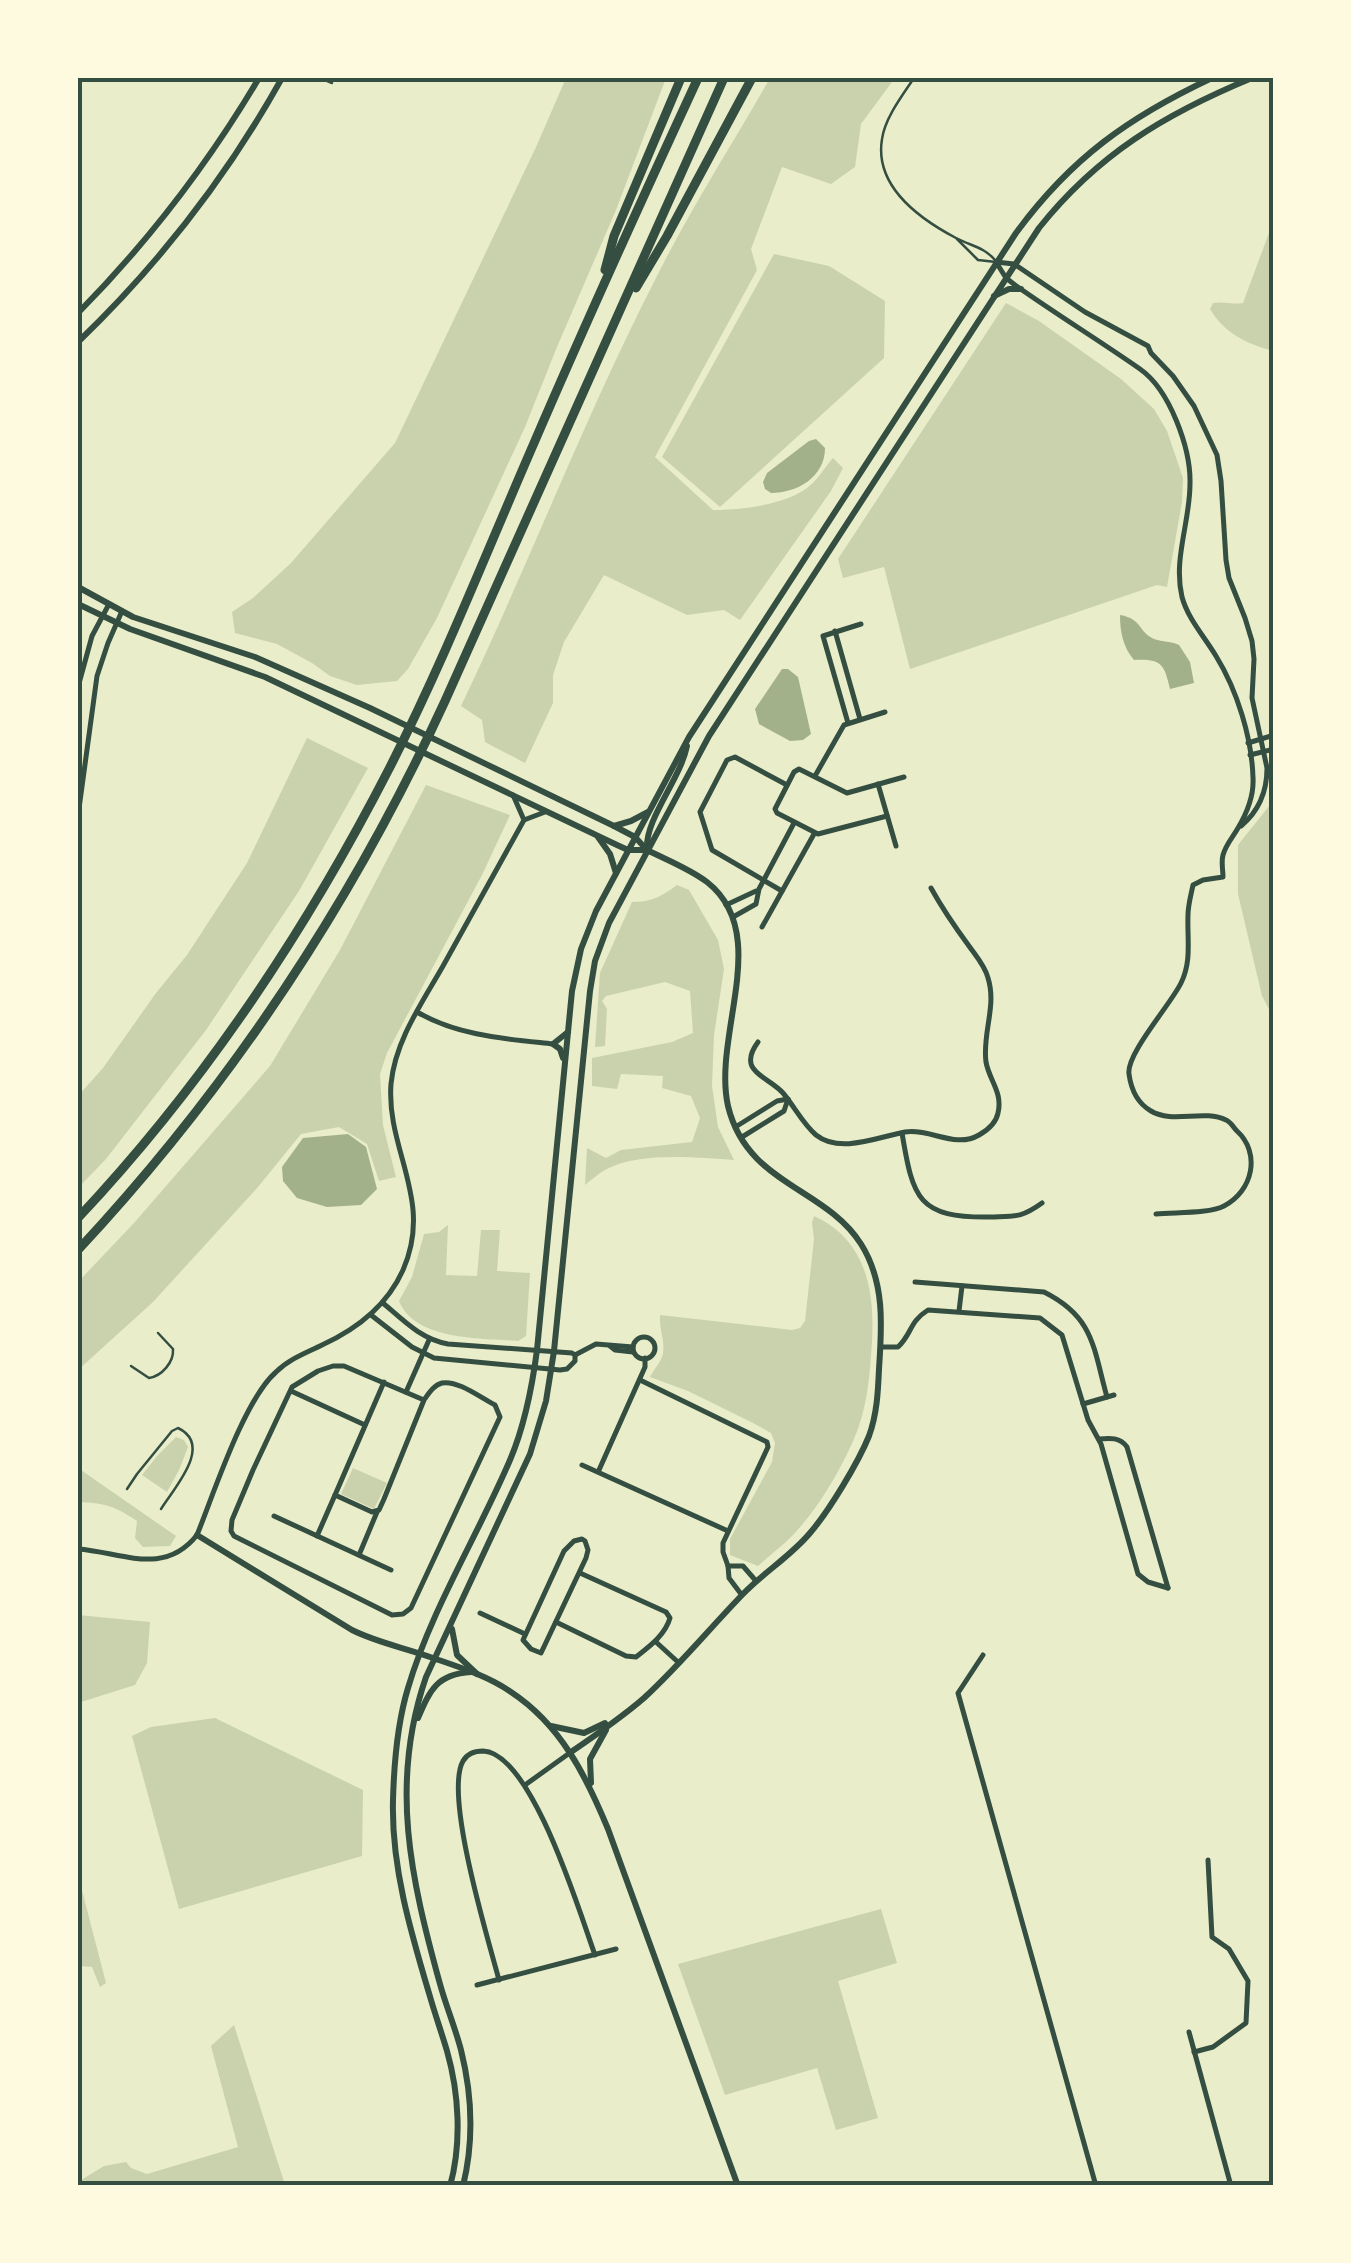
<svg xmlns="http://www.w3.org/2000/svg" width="1351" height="2263" font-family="'Zilla Slab',serif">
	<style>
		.green { fill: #cad2ad }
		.water { fill: #a3b18a }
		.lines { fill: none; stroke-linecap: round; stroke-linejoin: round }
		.service { stroke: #344e41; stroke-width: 2.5 }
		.minor { stroke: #344e41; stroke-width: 5 }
		.tertiary { stroke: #344e41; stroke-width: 6 }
		.secondary { stroke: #344e41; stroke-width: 6 }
		.motorway { stroke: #344e41; stroke-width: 9 }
		.neatline { fill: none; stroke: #344e41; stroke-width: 4 }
	</style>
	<rect width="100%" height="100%" fill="#e9edc9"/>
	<!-- green -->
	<g class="green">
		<polygon points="566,78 666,78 616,210 557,347 525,427 437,618 408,669 397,681 357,685 330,676 312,663 277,644 235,633 232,612 253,598 291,563 395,443 537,145"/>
		<path d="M770 78H895L861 124 855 167 831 184 782 167 751 249 757 270 655 457 713 510C739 510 785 505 807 488 817 481 825 467 833 458L843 468 831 491 740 620 724 610 687 615 604 575 564 642 553 675V703L525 763 485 742 482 720 461 706C529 564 585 416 657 276 691 208 733 143 770 78Z"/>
		<path d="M1273 222V351C1247 344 1224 333 1210 309L1213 303C1224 301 1233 305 1243 303Z"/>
		<polygon points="774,254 829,266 885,301 884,358 720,507 662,457"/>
		<polygon points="1006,303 1039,321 1121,379 1154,409 1167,431 1183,478 1182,502 1167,587 1157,585 910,669 884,567 843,578 838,559"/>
		<polygon points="307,738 368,768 299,891 206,1030 106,1159 78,1188 78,1096 103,1068 156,993 187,955 247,863"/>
		<polygon points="426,785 510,815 482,875 387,1053 380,1074 383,1125 396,1177 379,1181 367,1144 339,1127 301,1134 258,1187 153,1302 78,1370 78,1282 134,1223 270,1066 340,950"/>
		<polygon points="1273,801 1273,1017 1262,996 1238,894 1238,845"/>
		<path d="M677 885 689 890 718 940 724 969 714 1035 712 1086 718 1127 734 1160C696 1158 640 1151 605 1170 598 1174 591 1180 585 1185L587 1148 606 1158 621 1150 692 1142 700 1118 691 1096 662 1088 663 1076 621 1074 617 1089 592 1086V1058L672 1042 693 1033 690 991 665 982 606 996 602 1001 607 1009 605 1046 595 1047 600 973 632 902C652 902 662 896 677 885Z"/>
		<path d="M814 1216C871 1242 876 1300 871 1355 869 1389 864 1421 848 1452 834 1481 815 1512 793 1535 782 1546 769 1556 758 1566L730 1555V1539L772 1462 775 1443 771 1433 753 1423 688 1391 650 1377C654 1369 662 1361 663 1353 665 1340 659 1329 660 1315L792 1330 800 1328 805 1321 814 1239 812 1223Z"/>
		<path d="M448 1225 446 1275 477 1276 481 1230H500L497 1271 530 1273 526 1336 518 1341C482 1338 415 1341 399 1301L412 1277 424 1234 439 1232Z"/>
		<polygon points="176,1437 184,1440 188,1447 179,1470 167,1492 142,1475 158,1455"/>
		<path d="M78 1468 176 1536 170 1546 143 1547 135 1538 137 1521C115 1506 104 1503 78 1502Z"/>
		<polygon points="353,1468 387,1483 374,1509 341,1494"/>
		<polygon points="78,1615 150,1622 147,1663 135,1685 78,1703"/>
		<polygon points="215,1718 363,1790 362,1856 179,1909 132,1736 151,1727"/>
		<polygon points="78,1875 106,1983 100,1987 92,1967 78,1966"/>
		<polygon points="881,1909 897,1963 838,1981 878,2118 836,2130 817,2068 725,2095 678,1964"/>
		<polygon points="234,2025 285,2185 78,2185 78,2182 104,2166 126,2162 131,2168 147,2174 238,2147 211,2046"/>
	</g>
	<!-- water -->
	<g class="water">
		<path d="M816 439 825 448C825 477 797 493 771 493L765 489 763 482 767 473 809 441Z"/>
		<path d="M1120 615C1143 619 1138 632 1154 639 1163 642 1171 641 1179 645L1190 662 1194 683 1170 689C1164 663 1161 659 1134 660 1123 647 1120 632 1120 615Z"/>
		<polygon points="782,669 788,669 798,677 811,734 803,740 790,741 759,724 755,709"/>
		<polygon points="348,1134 366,1147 377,1189 361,1205 327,1207 297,1198 283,1181 282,1167 303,1138"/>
	</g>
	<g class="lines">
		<!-- service -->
		<g class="service">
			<polyline points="320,78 332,83"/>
			<path d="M914 78C902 96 885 118 882 139 874 187 920 219 956 238 971 246 984 247 995 260"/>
			<polyline points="957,239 978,260 996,262"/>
			<path d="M131 1366 149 1378C162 1376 174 1362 173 1349L158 1333"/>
			<path d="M127 1489 137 1474 172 1431 178 1428C214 1445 174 1488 161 1509"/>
		</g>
		<!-- minor -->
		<g class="minor">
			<path d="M996 262 1006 278 1015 285C1056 314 1100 341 1140 369 1170 390 1191 449 1190 484 1190 522 1173 559 1182 597 1188 619 1204 636 1216 656 1237 690 1252 738 1253 778 1254 796 1247 813 1238 828 1233 837 1226 844 1223 855 1221 862 1223 870 1223 877L1203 880 1193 885C1191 895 1188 905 1188 915 1187 939 1192 961 1181 983 1171 1004 1126 1054 1129 1074 1131 1089 1137 1103 1151 1111 1172 1124 1204 1109 1226 1120 1231 1122 1233 1127 1237 1131 1261 1153 1253 1191 1224 1206 1209 1214 1174 1212 1156 1214"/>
			<path d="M996 262 1014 264 1085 312 1148 346 1151 353 1173 376 1194 406 1217 455 1221 481 1226 560 1229 578 1245 618 1252 641 1254 659 1252 698 1267 768C1267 792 1259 811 1241 826"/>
			<polyline points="835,631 860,719"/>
			<polyline points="78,687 92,636 109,604"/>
			<polyline points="848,723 823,636 861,624"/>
			<polyline points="1248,743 1274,735"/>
			<polyline points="1250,755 1274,749"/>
			<polyline points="815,776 844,725 885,712"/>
			<polyline points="878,784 896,846"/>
			<polyline points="513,795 524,820"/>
			<polyline points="78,816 97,676 108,643 122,611"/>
			<polyline points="887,816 818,834 777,813 775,809 794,772 799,769 847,793 904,777"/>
			<polyline points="782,891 712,850 700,812 727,760 735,757 787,785"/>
			<polyline points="726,905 756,891"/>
			<polyline points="733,917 756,904 759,889 794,823"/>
			<polyline points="762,927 814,834"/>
			<path d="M417 1012C458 1036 507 1039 553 1044"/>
			<path d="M758 1042C736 1072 768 1076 783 1093 794 1106 803 1124 816 1135 840 1154 878 1137 905 1132 930 1128 955 1149 979 1135 988 1130 996 1123 998 1113 1003 1092 989 1080 986 1062 982 1034 997 1006 988 978 985 966 976 956 969 946 955 927 942 908 931 888"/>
			<polyline points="737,1126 777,1101 788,1099"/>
			<path d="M902 1133C913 1199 918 1218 990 1217 1016 1216 1021 1218 1042 1203"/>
			<polyline points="742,1137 784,1111 788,1099"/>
			<path d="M915 1282 1044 1292C1094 1317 1093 1347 1107 1397"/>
			<polyline points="959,1311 962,1286"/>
			<path d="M371 1315 412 1347 434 1358 560 1370 567 1369 575 1361V1355L572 1353 448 1344C421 1339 404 1321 383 1303"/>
			<circle cx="644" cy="1348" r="11"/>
			<polyline points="610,1346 615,1350 633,1352"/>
			<path d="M881 1347H898C912 1334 909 1322 928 1310L1040 1318 1062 1335 1088 1420 1101 1444 1138 1574 1148 1582 1168 1588"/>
			<polyline points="575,1355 596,1344 633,1347"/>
			<polyline points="640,1380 767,1442 768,1447 723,1543 723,1552 728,1566"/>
			<path d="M384 1382 335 1495 372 1512 379 1510 384 1499 424 1400C429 1393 434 1385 442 1383 458 1380 481 1398 495 1405L500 1417 411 1608 403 1614 392 1615 234 1536 231 1531 232 1520 253 1470 292 1387 318 1371 333 1366H344L424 1400"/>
			<polyline points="291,1391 365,1425"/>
			<polyline points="406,1392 429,1340"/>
			<polyline points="1083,1404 1114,1395"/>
			<path d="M1099 1439C1110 1438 1120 1437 1127 1447L1168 1588"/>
			<polyline points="582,1465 728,1531"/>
			<polyline points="599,1470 645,1367 645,1358"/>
			<polyline points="274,1516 391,1570"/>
			<polyline points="317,1536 335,1495"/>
			<polygon points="582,1539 585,1541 588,1550 586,1558 541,1653 531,1649 523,1640 564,1551 574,1541"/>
			<path d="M78 1549C121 1552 164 1577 197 1535 214 1493 244 1400 276 1372 289 1359 306 1353 322 1345 357 1329 387 1306 403 1270 434 1200 386 1150 391 1084 395 1041 422 1003 443 966 470 917 497 868 524 820L545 812"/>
			<polyline points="359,1555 377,1512"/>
			<polyline points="741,1594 729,1578 728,1566 743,1566 756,1581"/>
			<polyline points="480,1613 525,1634"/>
			<path d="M556 1622 626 1656 636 1657C650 1646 665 1635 670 1618L666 1612 580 1573"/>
			<polyline points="656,1642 679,1663"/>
			<polyline points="983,1655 958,1693 1096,2186"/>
			<polyline points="525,1785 571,1752"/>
			<path d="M499 1980C488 1939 444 1795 463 1761 467 1754 475 1751 483 1751 532 1753 580 1914 595 1955"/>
			<polyline points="477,1985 616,1949"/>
			<polyline points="1189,2032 1231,2186"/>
			<polyline points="1194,2052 1213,2047 1246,2023 1248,1981 1229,1949 1212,1937 1208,1860"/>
		</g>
		<!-- tertiary -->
		<g class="tertiary">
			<path d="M78 313C148 242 208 164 259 78"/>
			<path d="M78 342C158 265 228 175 282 78"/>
			<path d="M197 1535 352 1630C378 1643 406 1648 433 1658 459 1667 488 1676 511 1692 561 1725 586 1776 608 1829L738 2186"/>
			<polyline points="551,1726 584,1733 605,1723"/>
			<path d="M571 1752C596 1735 621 1718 644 1698 679 1666 710 1628 743 1594 764 1572 791 1556 810 1533 829 1511 858 1463 869 1436 877 1414 878 1392 879 1369 882 1326 885 1282 861 1244 825 1187 747 1185 728 1106 712 1035 773 934 707 882 690 869 667 860 647 850"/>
			<polyline points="591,1783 590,1759 606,1730"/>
		</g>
		<!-- secondary -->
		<g class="secondary">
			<polyline points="994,296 1009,289 1021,289"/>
			<polyline points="78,587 133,617 255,657 370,708 614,826 635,837 647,850"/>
			<polyline points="78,604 130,629 265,677 617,845 628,850 647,850"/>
			<polyline points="614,826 631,821 648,812"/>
			<polyline points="598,837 610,854 616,873"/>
			<path d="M647 849C645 819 680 780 687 746"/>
			<polyline points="563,1058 560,1049 553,1044 568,1032"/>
			<polyline points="452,1629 457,1655 477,1674"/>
			<path d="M418 1718C430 1690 437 1674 471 1672"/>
			<path d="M450 2186C462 2143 459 2093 447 2051 442 2034 436 2017 431 2000 412 1936 391 1868 393 1800 394 1763 397 1724 408 1688 431 1610 478 1535 510 1460 525 1425 532 1388 537 1350L572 991 581 949 596 911 689 737 1016 233C1071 158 1129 117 1212 78"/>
			<path d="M463 2186C474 2141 472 2094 461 2050 455 2027 446 2006 440 1984 411 1879 389 1784 426 1677L530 1454 546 1401 554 1351 590 991 595 961 609 923 709 736 1039 228C1098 154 1165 114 1252 78"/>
		</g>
		<!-- motorway -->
		<g class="motorway">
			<polyline points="605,270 614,236 681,78"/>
			<polyline points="636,288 667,236 752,78"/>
			<path d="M78 1218C203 1085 307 929 390 767 444 661 487 551 534 443 587 320 642 199 698 78"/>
			<path d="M78 1250C229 1088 352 903 445 701L724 78"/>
		</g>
	</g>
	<!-- border -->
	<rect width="1351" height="2263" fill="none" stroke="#fefae0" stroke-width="160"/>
	<rect x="80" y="80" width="1191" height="2103" class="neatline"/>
</svg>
